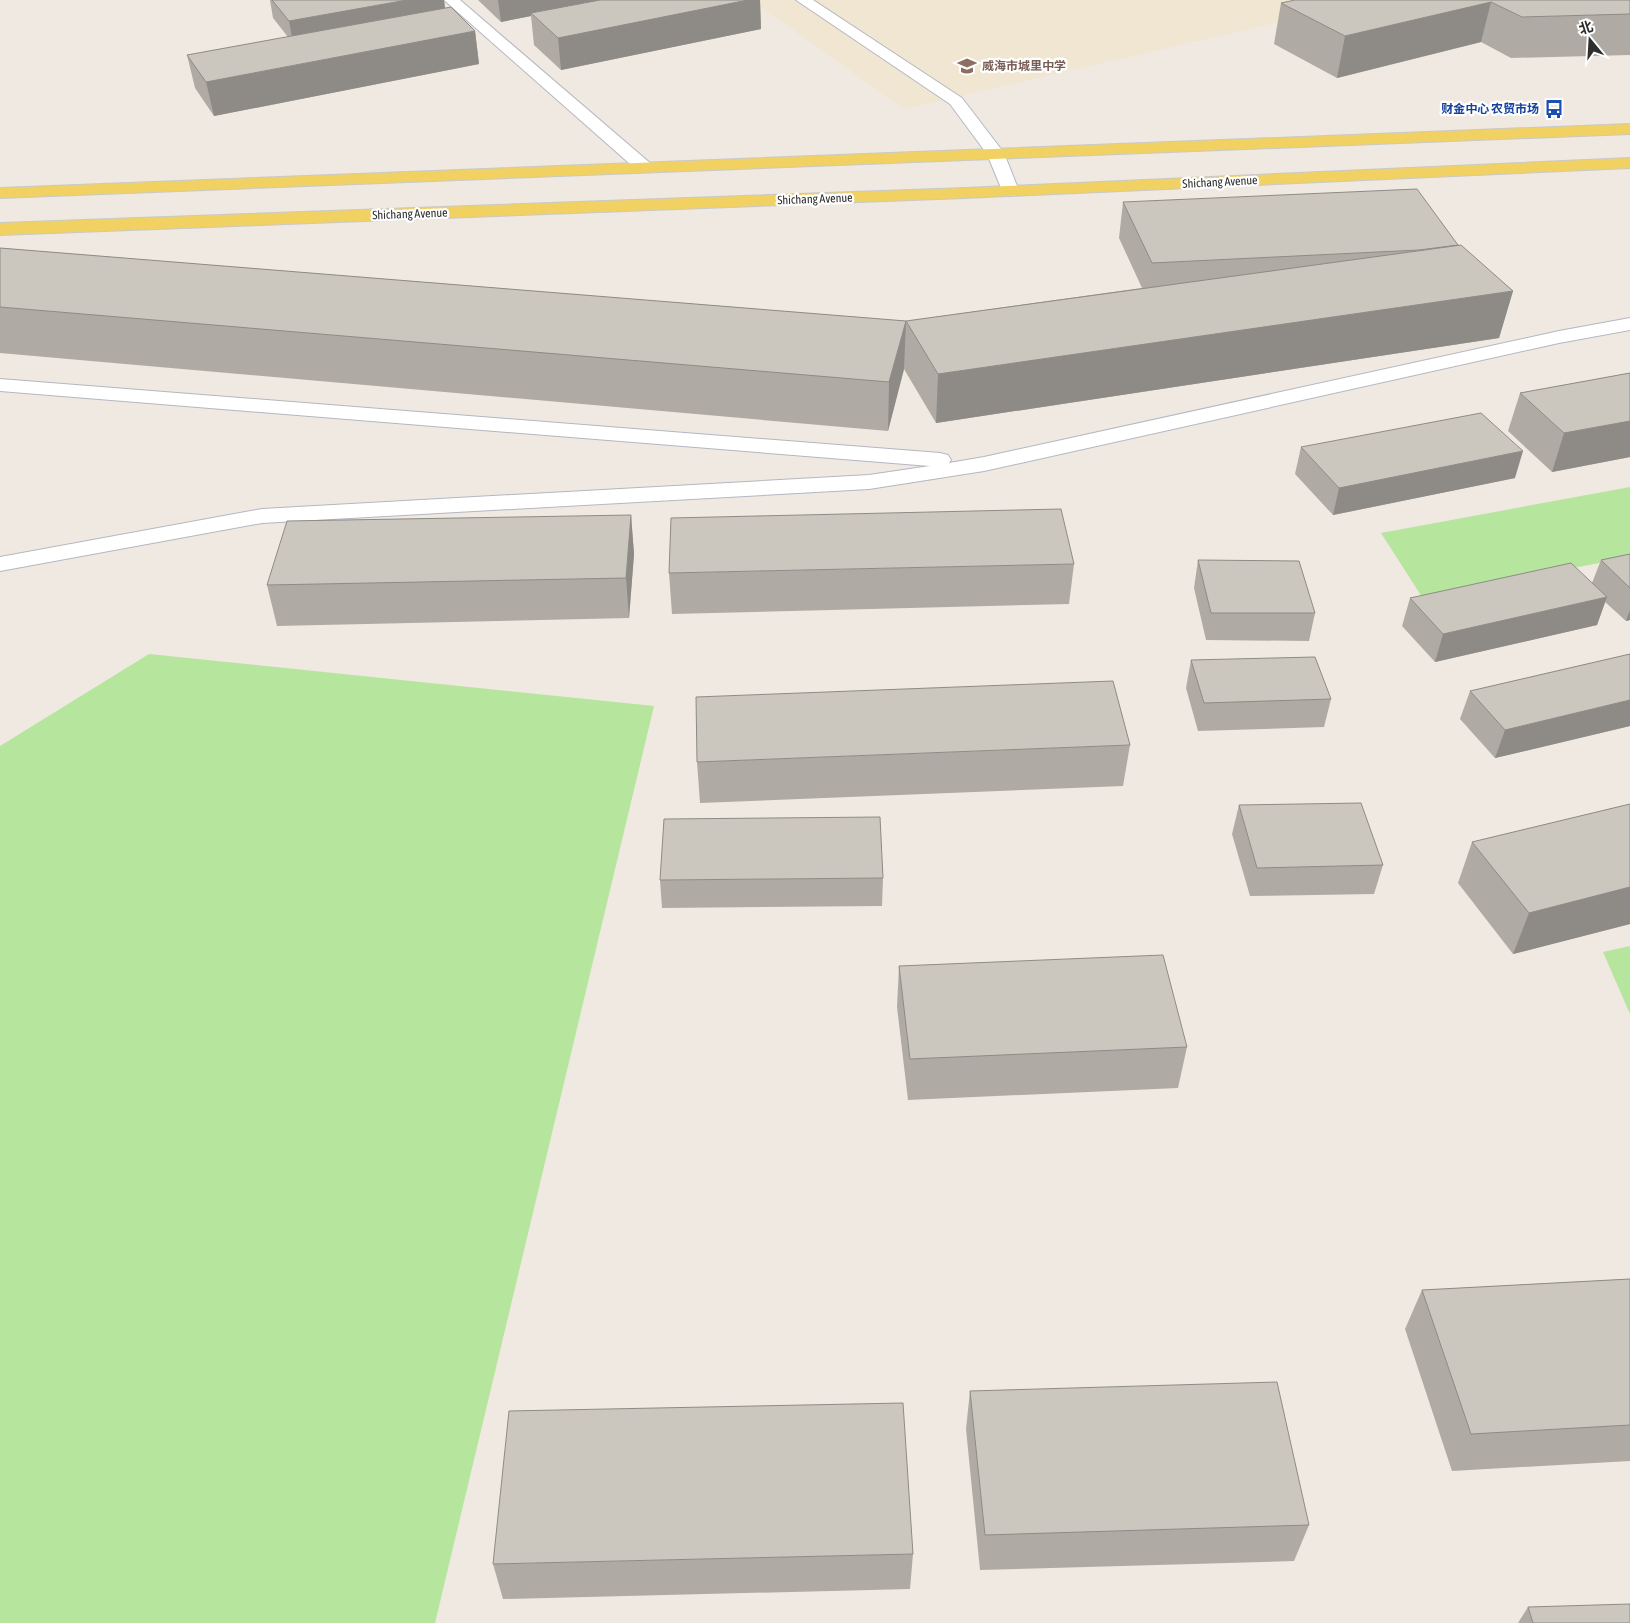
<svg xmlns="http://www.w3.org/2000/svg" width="1630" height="1623" font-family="'Asap Condensed','Noto Sans SC',sans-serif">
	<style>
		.education { fill: #f0e6d1 }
		.green { fill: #b6e59e }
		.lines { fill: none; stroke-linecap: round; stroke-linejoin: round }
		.minor-casing { stroke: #b4b7c1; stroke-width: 2 }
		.major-casing { stroke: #c9c9c9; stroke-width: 2 }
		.minor { fill: #fff; fill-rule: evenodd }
		.major { fill: #f2d163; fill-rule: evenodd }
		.wall { fill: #afaba4 }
		.shaded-wall { fill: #8e8b86 }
		.building { fill: #cbc7bf; stroke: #8e8b86 }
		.labels { text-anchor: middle; stroke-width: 4.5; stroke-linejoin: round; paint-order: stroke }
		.far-education-label { font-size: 12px; font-weight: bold; fill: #785e54; stroke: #fff; text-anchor: start }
		.far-transit-label { font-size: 12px; font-weight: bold; fill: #164399; stroke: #fff; text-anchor: end }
		.far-street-label { font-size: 12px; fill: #2e2e2e; stroke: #fff }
	</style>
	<rect width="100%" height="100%" fill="#efe9e1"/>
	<!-- education -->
	<polygon class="education" points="751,0 1375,0 904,109"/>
	<!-- green -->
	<g class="green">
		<polygon points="1630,487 1630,557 1422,597 1381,533"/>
		<polygon points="149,654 654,706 435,1623 0,1623 0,746"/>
		<polygon points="1630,946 1630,1014 1603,952"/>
	</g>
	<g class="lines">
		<!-- minor casing -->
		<g class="minor-casing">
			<g id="minor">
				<polygon points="444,0 460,0 650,163 653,167 650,171 644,172 638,171"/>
				<polygon points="796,0 813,0 962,98 1004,153 1019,191 1016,195 1010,196 1004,195 987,154 950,104"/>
				<polygon points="1630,318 1630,330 1559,343 984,471 869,489 262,523 0,571 0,557 262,509 869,475 930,466 0,391 0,379 940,453 948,455 951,460 949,463 984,457 1559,331"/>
			</g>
		</g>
		<!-- major casing -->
		<g class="major-casing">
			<g id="major">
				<polygon points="1630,124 1630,134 0,198 0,188"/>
				<polygon points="1630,158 1630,168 965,198 0,235 0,223 965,188"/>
			</g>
		</g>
		<!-- minor -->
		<use href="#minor" class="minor"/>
		<!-- major -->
		<use href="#major" class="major"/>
	</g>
	<!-- wall -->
	<g class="wall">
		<polygon points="270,0 444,0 445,8 475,31 479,64 214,116 195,88 187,55 288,37 273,18"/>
		<polygon points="478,0 760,0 761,29 561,70 534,45 531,16 501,22"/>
		<polygon points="1630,0 1630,55 1511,58 1481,42 1337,78 1274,44 1281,3"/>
		<polygon points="1123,202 1459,245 1513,291 1499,338 936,423 904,369 888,431 0,353 0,248 906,321 1142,288 1119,238"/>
		<polygon points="1630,373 1630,457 1552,472 1508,431 1520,393"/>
		<polygon points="1301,447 1515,478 1333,515 1295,474"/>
		<polygon points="631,515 634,554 629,618 277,626 267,585"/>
		<polygon points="1630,554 1630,620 1626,621 1605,602 1597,625 1435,662 1402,626 1410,598 1592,583 1601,560"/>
		<polygon points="1198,560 1315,613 1309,641 1206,640 1194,588"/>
		<polygon points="1074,564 1069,604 672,614 669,573"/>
		<polygon points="1630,654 1630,726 1495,758 1460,719 1470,691"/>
		<polygon points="1191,660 1331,699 1324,727 1198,731 1186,688"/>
		<polygon points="1130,745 1123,786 700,803 697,762"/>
		<polygon points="1630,804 1630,924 1513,954 1458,883 1472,842"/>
		<polygon points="1239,805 1383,865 1374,894 1250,896 1232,834"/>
		<polygon points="883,878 882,906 662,908 660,880"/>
		<polygon points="899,966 1187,1047 1178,1088 908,1100 897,1007"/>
		<polygon points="1630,1279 1630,1461 1452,1471 1405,1329 1422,1290"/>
		<polygon points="970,1391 1309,1525 1294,1561 980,1570 966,1429"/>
		<polygon points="913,1554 910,1589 503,1599 493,1564"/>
		<polygon points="1528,1607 1630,1623 1518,1623"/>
	</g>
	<!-- shaded-wall -->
	<g class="shaded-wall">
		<polygon points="407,0 444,0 446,16 293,43 289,21"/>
		<polygon points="498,0 615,0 531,13 531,16 501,22"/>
		<polygon points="748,0 760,0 761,29 561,70 558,38"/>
		<polygon points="1491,2 1481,42 1337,78 1345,36"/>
		<polygon points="475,31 479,64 214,116 206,82"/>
		<polygon points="1513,291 1499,338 936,423 938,374"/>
		<polygon points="906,321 904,369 888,431 889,382"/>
		<polygon points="1630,421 1630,457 1552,472 1564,433"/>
		<polygon points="1523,451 1515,478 1333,515 1339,488"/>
		<polygon points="631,515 634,554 629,618 626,578"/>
		<polygon points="1607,597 1597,625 1435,662 1443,634"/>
		<polygon points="1630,610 1630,620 1626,621"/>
		<polygon points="1630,700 1630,726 1495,758 1505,730"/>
		<polygon points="1630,887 1630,924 1513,954 1529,913"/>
	</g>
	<!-- building -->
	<g class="building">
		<polygon points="272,0 407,0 289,21"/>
		<polygon points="600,0 748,0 558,38 531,13"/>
		<polygon points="1295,0 1630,0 1630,14 1522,17 1491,2 1345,36 1281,3"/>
		<polygon points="451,7 475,31 206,82 187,55"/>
		<polygon points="1417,189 1458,245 1419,250 1152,263 1123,202"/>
		<polygon points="1461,245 1513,291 938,374 906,321"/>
		<polygon points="0,248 906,321 889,382 0,307"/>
		<polygon points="1630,373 1630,421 1564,433 1520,393"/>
		<polygon points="1481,413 1523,451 1339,488 1301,447"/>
		<polygon points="1061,509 1074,564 669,573 671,518"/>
		<polygon points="631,515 626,578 267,585 287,521"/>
		<polygon points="1630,554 1630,588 1601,560"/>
		<polygon points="1198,560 1299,561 1315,613 1211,613"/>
		<polygon points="1571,563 1607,597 1443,634 1410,598"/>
		<polygon points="1630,654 1630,700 1505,730 1470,691"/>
		<polygon points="1315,657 1331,699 1204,703 1191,660"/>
		<polygon points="1113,681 1130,745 697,762 696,697"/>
		<polygon points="1361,803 1383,865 1257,868 1239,805"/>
		<polygon points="1630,804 1630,887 1529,913 1472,842"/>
		<polygon points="880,817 883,878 660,880 664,819"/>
		<polygon points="1163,955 1187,1047 910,1059 899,966"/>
		<polygon points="1630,1279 1630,1425 1471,1434 1422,1290"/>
		<polygon points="1277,1382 1309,1525 985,1535 970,1391"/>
		<polygon points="903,1403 913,1554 493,1564 509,1411"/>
		<polygon points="1630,1604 1630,1623 1533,1623 1528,1607"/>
	</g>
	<!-- icons -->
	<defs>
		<g id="school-bare" transform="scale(1.5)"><path d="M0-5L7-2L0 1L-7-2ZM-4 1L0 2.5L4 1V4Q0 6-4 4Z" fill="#8d6e63" stroke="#fff" stroke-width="2.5" paint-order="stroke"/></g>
		<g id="bus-bare" transform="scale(1.5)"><path d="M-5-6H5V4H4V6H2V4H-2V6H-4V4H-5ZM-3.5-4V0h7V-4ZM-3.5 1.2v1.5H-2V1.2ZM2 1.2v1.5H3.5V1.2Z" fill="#1a4fb4" stroke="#fff" stroke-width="2.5" paint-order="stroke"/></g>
	</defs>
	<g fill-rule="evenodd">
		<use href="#school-bare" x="967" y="66"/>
		<use href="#bus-bare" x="1554" y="109"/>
	</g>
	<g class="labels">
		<!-- far-education labels -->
		<g class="far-education-label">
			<text x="982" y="70">威海市城里中学</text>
		</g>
		<!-- far-transit labels -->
		<g class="far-transit-label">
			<text x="1539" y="113">财金中心 农贸市场</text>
		</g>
		<!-- far-street labels -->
		<g class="far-street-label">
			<text transform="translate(1220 182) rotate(-3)" y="4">Shichang Avenue</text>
			<text transform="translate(815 199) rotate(-2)" y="4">Shichang Avenue</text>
			<text transform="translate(410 214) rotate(-2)" y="4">Shichang Avenue</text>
		</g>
	</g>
	<!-- north arrow -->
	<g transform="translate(1590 40) rotate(342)" stroke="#ffffff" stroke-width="4" paint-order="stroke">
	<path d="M0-4L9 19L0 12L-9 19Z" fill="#2e2e2e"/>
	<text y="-8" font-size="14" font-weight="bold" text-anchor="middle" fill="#2e2e2e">北</text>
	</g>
</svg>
